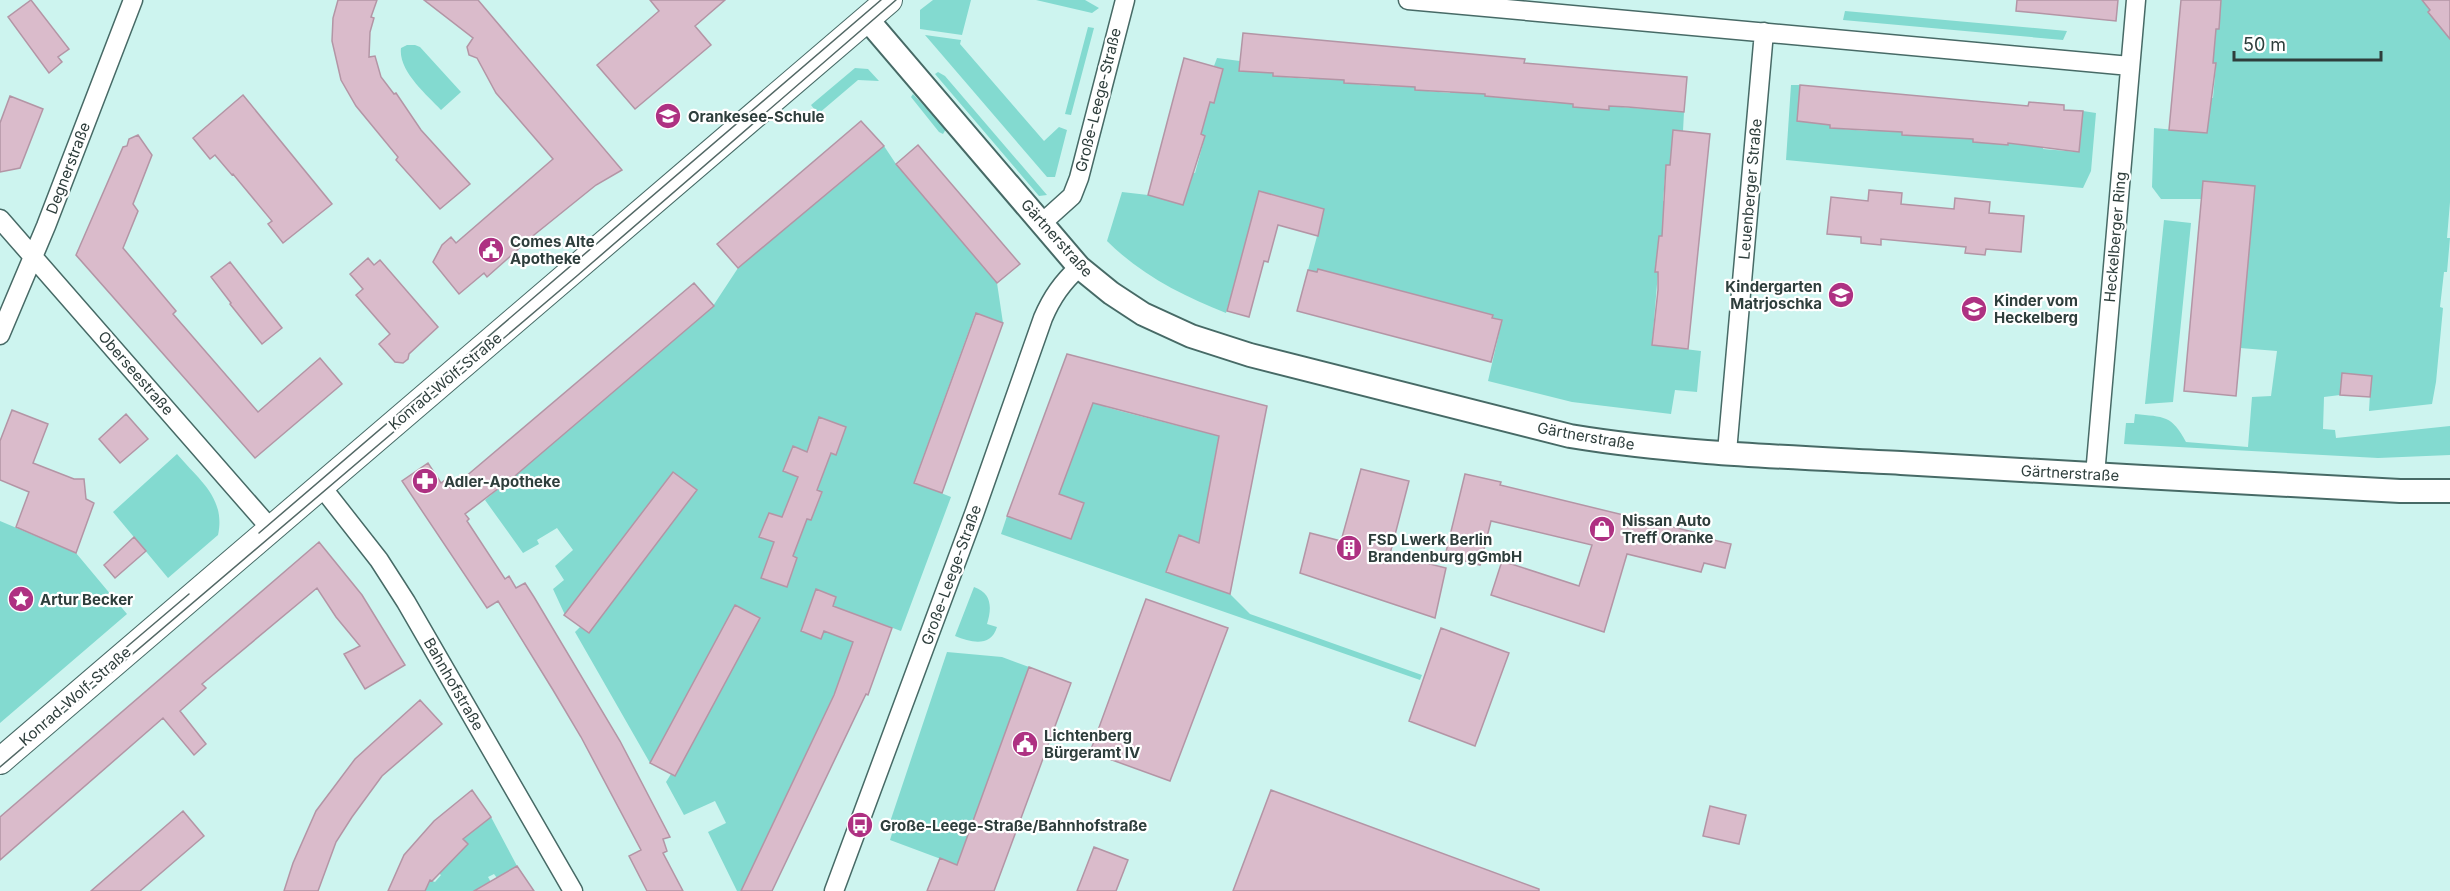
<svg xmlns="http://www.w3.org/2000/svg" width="2450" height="891" font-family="Inter,sans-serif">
<rect width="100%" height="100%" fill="#cdf4ef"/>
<path fill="#83dad0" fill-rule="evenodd" d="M933,0H971L962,35L920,29V10Z
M1036,0H1085L1099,8L1092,13Z
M2221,0H2422L2430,10L2428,12L2450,39V202L2447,238H2450L2447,272H2444L2440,307L2443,308L2436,382L2432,404L2369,411L2371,376L2342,373L2340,395L2324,397L2323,429L2335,430L2336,438L2450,426V455L2378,458L2124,444L2126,423H2134L2135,414C2164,417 2172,415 2186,442L2248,447L2252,397L2271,396L2277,351L2240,348L2254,186L2203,181L2201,199H2161L2152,187L2154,128L2207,133L2208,98H2213L2216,64L2213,63L2214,29L2219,28Z
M1845,11L2067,31L2063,40L1843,20Z
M1088,27L1094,28L1071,115L1065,114Z
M925,35L961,40L960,44L1044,141L1059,127L1067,130L1055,177H1047Z
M407,45H415L420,47L461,92L441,110C427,95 398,71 401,48Z
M1217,58L1240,61L1273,72V76L1309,79L1310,77L1345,79V83L1380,86V84L1415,86L1416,90L1450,93L1451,90L1485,92V96L1556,103L1557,101L1573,102L1574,107L1608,110L1609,106L1684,112L1683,131H1673L1670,165L1666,166L1663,201H1665L1663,236L1659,237L1655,271L1658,272L1652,345L1701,351L1697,392L1675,390L1671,414L1572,402L1488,381L1502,320L1492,318L1493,315L1318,270L1317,272L1308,270L1324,210L1260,191L1226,313C1183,296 1141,275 1107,241L1122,192L1148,195L1183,204L1191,172L1195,173L1205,136L1201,134L1210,102L1223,69L1214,66Z
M855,68L868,69L879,81L858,80L818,114L811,105Z
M938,72L945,76L1047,195L1039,196L935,74Z
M1791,85H1800L1797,121L1830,123V128L1868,131L1869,129L1902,131L1903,135L1973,138V142L2043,145V149L2079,152L2083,111L2096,113L2091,171L2083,188L1786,160Z
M913,94L946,129L943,134L939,132L911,97Z
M884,146L896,164L997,283L1003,323L975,314L914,482L951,497L901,631L833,606L836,597L816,590L801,631L821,639L824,631L857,643L847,658L839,684L741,891H737L708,832L726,823L715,801L684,815L666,782L671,774L675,776L760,618L735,606L650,763L575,632L580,627L589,632L697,490L673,472L565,615L553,589L564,580L555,566L573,550L557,528L537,540L539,544L523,553L485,500L713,306L738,268ZM820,418L845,427L835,455L831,453L817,490L822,493L811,520L807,519L793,556L797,558L787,587L761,578L774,542L759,537L769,513L782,517L798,477L784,471L792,447L807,452Z
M2164,220L2191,223L2173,402L2145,404Z
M1094,398L1106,407L1120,411L1207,433L1220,430L1199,543L1179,536L1167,572L1230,594L1250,614L1422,675L1420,680L1001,534L1007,516L1071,538L1084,503L1059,494Z
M177,454C199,480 226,498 218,535L168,578L113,512Z
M0,521L76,553L127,614L0,723Z
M974,587C992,593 992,608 987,624L997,627C991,647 972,643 955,636Z
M947,652L1002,657L1029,667L957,865L890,840L894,827L889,825Z
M491,817L517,866L497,878L494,874L488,877L496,891H425L430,880L435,882L441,875L437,872L467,844L463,839Z"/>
<path fill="#dabbcb" stroke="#b395a5" stroke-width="1.5" d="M31,0L69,49L58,57L62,62L49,73L8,17Z
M338,0H377L371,17L374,18L370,32L369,57L375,56L381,77L394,94L396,93L421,130L470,184L440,209L396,160L398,157L356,106L341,80L332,41L333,18Z
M424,0H478L622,170L596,185L534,235L487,277L484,273L459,294L433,262L442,245L451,237L456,243L553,159L496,93L477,58L469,55L467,47L473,38Z
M650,0H725L695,26L711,45L635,109L597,65L659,11Z
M2017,0H2118L2116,21L2016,11Z
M2181,0H2221L2219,29H2216L2213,63H2216L2207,133L2169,130Z
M2422,0H2450V39L2428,12L2430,10Z
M1243,33L1525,59L1524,63L1687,77L1684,112L1628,107L1609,106V110L1573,107V104L1485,96V94L1415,90V87L1344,83V80L1273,76V73L1239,71Z
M1184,58L1223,69L1214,103L1210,102L1201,134L1205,136L1183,205L1148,195Z
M1800,85L2028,106L2029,102L2064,105V110L2083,111L2079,152L2008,143V145L1973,142V139L1902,135V132L1830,128V125L1797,121Z
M243,95L332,204L283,243L268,224L272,221L233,174L232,175L215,155L210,159L193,138Z
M10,96L43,109L20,168L0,172V123Z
M861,121L884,146L738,268L717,244Z
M1673,130L1710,134L1688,349L1652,345L1658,290V272H1655L1659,236H1662L1666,165H1670Z
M138,135L152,155L133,204L138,211L123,248L176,311L173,314L258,412L320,358L342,384L255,458L76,255L123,147L127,146L129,139Z
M918,145L1020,264L997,283L896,164Z
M2203,181L2255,186L2236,396L2184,391Z
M1869,190L1902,193L1901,204L1954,209L1955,198L1990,202L1989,213L2024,216L2021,252L1986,249L1985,255L1965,253L1966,247L1881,239V245L1861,243V237L1827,234L1831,197L1868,201Z
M1259,191L1324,209L1318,236L1278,225L1268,262L1264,261L1249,317L1227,311Z
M368,258L374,265L380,260L438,327L409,354L408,359L403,363L395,362L379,344L390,334L356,295L363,289L350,274Z
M230,262L282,328L262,344L230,304L231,303L211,277Z
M1318,269L1493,315L1492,318L1502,320L1491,362L1297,311L1308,270L1317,272Z
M694,283L714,306L516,475L465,514L469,519L467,521L505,579L509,576L516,588L525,583L534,597L620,741L670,837L663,839L667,851L663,853L683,891H647L629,856L641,850L581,737L553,690L498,601L487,608L402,481L428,463L441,483L445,480L451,489Z
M976,313L1003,323L942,493L914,483Z
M1067,354L1267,406L1230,594L1166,572L1179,535L1199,543L1219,436L1093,403L1059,494L1084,503L1071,539L1007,516Z
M2342,373L2372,376L2370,397L2340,395Z
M12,410L48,424L33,463L74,479H84L86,499L94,503L76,553L16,527L29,492L0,480V441Z
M126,414L148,439L120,463L99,439Z
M819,417L846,427L836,455L831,453L817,490L822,492L811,520L807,519L793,556L797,558L787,587L761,578L774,542L759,537L769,513L782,517L798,477L783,471L793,446L807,452Z
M1361,469L1409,481L1390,554L1446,568L1435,618L1300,573L1310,533L1341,541Z
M673,472L697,490L589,633L564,615Z
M1465,474L1501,482L1500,485L1710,536L1709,539L1731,544L1725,568L1704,563L1701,572L1627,554L1604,632L1491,595L1502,561L1579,586L1592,545L1491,521L1480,565L1445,556Z
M134,537L146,551L115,578L104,565Z
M319,542L362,595L405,665L365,689L344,654L360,646L336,617L317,588L202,684L206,688L180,711L206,744L194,755L163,718L0,860V817Z
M816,589L836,597L833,606L892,628L868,695L866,694L772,891H741L834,695L853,642L824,631L821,639L801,631Z
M1146,599L1228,628L1170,781L1090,752Z
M735,605L760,618L675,776L650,763Z
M1441,628L1509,653L1475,746L1409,721Z
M1029,667L1071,683L994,891H927L940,858L957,865Z
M420,700L442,724L382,776L352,817L336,842L318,891H284L293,863L316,811L355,759Z
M472,790L491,817L463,839L468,844L432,881L430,880L425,891H388L404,855L434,821Z
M1271,790L1539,889V891H1233Z
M1710,806L1746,815L1739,844L1703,836Z
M183,811L204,836L140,891H91Z
M1094,847L1128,860L1116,891H1077Z
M517,866L534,891H474Z"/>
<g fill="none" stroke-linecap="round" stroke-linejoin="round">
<g stroke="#476a66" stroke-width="21">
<path id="minor" d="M1408,0L2130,66
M0,219L271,529
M1042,223L1072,196L1079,178L1125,0
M0,335L46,226L133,0
M1727,452L1764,32
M2095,475L2136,0
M321,486L379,560L406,602L573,891
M834,891L974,514L1043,318C1052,297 1062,283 1079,267"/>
</g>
<g stroke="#476a66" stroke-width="26">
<path id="tertiary" d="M867,19L1079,267L1111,293L1143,314L1191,336L1250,355L1570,436C1679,454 1791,457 1901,463C2067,473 2234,482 2400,491H2450"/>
</g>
<g stroke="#476a66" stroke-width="28">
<path id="secondary" d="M0,761L889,0"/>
</g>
<use href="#minor" stroke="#fff" stroke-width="18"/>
<use href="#tertiary" stroke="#fff" stroke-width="22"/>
<use href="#secondary" stroke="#fff" stroke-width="26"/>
<path stroke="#536865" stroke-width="1.5" d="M259,533L881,0
M116,656L189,594
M0,767L578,275L896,0"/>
</g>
<defs>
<g id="school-disc" transform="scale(1.35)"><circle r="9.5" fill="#ae3182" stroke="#fff"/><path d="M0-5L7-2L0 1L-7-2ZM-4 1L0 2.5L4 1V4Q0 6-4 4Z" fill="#fff"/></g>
<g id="civic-disc" transform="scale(1.35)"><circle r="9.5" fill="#ae3182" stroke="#fff"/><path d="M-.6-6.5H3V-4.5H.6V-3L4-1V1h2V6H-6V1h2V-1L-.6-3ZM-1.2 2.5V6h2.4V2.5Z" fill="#fff"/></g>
<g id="pharmacy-disc" transform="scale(1.35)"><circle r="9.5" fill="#ae3182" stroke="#fff"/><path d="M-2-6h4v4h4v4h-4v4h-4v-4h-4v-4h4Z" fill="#fff"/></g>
<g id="shop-disc" transform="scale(1.35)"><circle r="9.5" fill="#ae3182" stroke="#fff"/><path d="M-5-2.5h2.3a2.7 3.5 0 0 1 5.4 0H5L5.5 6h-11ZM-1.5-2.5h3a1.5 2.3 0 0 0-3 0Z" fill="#fff"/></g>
<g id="building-disc" transform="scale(1.35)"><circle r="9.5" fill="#ae3182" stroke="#fff"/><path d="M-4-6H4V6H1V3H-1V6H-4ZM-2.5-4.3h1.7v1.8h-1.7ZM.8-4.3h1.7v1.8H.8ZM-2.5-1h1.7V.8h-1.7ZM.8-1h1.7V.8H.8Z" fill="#fff"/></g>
<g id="sight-disc" transform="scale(1.35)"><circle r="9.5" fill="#ae3182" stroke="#fff"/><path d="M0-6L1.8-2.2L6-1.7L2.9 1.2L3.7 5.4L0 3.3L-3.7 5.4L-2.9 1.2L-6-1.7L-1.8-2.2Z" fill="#fff"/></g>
<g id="bus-disc" transform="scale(1.35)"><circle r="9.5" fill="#ae3182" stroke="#fff"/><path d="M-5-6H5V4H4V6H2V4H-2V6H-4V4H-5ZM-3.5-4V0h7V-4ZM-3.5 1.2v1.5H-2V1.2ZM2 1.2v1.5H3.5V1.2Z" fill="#fff"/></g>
</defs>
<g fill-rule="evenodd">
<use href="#school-disc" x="668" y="116"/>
<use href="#civic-disc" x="491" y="250"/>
<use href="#school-disc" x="1841" y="295"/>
<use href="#school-disc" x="1974" y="309"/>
<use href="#pharmacy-disc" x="425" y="481"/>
<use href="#shop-disc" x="1602" y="529"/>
<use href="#building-disc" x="1349" y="548"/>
<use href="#sight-disc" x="21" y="599"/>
<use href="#civic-disc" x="1025" y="744"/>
<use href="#bus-disc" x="860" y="825"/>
</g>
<g text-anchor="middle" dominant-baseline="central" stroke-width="4.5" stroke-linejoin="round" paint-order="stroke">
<g font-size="15" fill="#2e3e3c" stroke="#fff">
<text transform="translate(1098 100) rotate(-76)">Große-Leege-Straße</text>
<text transform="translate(68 168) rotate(-69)">Degnerstraße</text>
<text transform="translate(1750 189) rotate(-85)">Leuenberger Straße</text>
<text transform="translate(2115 237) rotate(-85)">Heckelberger Ring</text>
<text transform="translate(1057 238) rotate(48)">Gärtnerstraße</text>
<text transform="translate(136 373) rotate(49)">Oberseestraße</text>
<text transform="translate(445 381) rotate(-40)">Konrad-Wolf-Straße</text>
<text transform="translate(1586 436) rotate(10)">Gärtnerstraße</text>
<text transform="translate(2070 473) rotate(3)">Gärtnerstraße</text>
<text transform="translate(951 575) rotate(-70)">Große-Leege-Straße</text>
<text transform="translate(454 684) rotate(60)">Bahnhofstraße</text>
<text transform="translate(75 696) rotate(-41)">Konrad-Wolf-Straße</text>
</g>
<g font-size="15" font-weight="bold" fill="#2e3e3c" stroke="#fff" text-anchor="start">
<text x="688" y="116">Orankesee-Schule</text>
<text x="510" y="241">Comes Alte<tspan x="510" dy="17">Apotheke</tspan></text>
<text x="1822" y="286" text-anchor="end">Kindergarten<tspan x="1822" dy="17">Matrjoschka</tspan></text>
<text x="1994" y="300">Kinder vom<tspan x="1994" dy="17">Heckelberg</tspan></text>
<text x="444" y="481">Adler-Apotheke</text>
<text x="1622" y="520">Nissan Auto<tspan x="1622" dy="17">Treff Oranke</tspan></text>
<text x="1368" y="539">FSD Lwerk Berlin<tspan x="1368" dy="17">Brandenburg gGmbH</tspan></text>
<text x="40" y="599">Artur Becker</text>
<text x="1044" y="735">Lichtenberg<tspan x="1044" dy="17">Bürgeramt IV</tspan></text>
<text x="880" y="825">Große-Leege-Straße/Bahnhofstraße</text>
</g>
</g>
<path d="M2234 51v9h147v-9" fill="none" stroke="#2e3e3c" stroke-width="3"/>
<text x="2243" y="51" font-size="18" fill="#2e3e3c" stroke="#ffffff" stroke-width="4.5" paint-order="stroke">50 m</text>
</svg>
